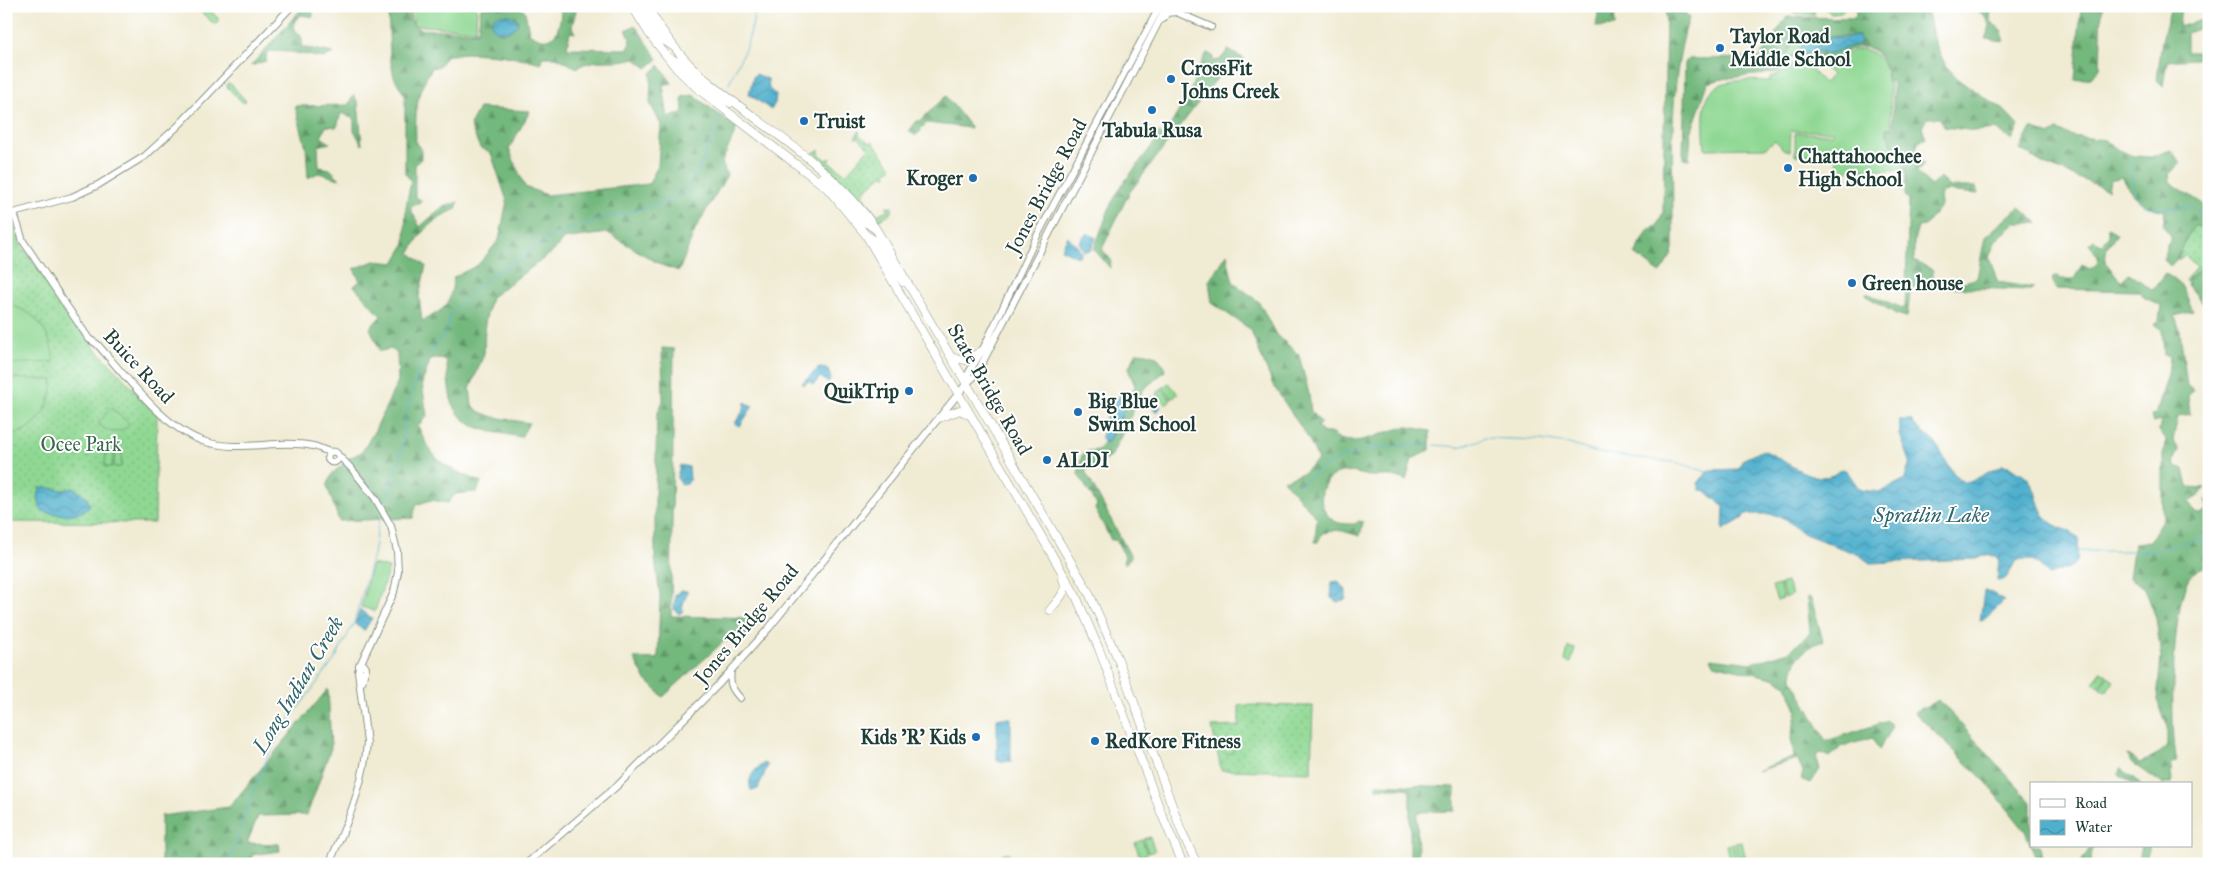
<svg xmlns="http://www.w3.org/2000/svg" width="2215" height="870" font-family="'IM FELL Great Primer',serif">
<defs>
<pattern id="grass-dots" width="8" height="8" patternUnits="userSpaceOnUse" patternTransform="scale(1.25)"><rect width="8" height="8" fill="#8fd893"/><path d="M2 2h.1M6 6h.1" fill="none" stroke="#7bba7f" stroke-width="1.8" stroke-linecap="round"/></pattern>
<pattern id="forest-firs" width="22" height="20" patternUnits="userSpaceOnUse" patternTransform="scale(1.25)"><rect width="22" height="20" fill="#73b87d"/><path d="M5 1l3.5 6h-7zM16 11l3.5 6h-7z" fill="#5e9767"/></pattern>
<pattern id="cemetery-stones" width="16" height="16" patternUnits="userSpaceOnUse" patternTransform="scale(1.25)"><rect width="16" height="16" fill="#8fd893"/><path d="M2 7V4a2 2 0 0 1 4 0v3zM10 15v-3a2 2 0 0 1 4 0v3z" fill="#7bba7f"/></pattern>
<pattern id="water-waves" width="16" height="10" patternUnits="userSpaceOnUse" patternTransform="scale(1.25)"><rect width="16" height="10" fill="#4fb0ce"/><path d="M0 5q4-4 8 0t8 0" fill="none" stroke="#4190a8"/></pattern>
</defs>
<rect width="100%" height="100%" fill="#fff"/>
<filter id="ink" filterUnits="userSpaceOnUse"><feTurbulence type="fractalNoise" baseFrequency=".02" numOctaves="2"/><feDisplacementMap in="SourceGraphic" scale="10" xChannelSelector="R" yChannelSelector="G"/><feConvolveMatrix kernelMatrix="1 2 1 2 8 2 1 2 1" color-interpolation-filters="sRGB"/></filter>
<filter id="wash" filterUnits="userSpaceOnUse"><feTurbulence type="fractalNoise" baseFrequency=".0096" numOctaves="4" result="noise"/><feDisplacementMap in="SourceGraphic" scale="20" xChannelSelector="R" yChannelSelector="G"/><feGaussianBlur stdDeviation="1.12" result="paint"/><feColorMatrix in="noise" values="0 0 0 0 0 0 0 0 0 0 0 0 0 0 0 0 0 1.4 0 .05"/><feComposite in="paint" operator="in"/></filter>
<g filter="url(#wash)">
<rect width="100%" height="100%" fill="#f0ebd3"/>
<path fill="url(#grass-dots)" stroke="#578a64" d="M194,6H205L218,18V23L214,24Z
M1794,6H1815L1814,15L1794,14Z
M1803,35L1807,36L1808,42H1804L1800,50L1790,57L1787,55L1795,38Z
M227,83L231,84L246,101L242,102L227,87Z
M859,131V135L870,143L872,141L892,167L886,173L887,176L882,175L862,192L865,193L863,196L877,215L889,209L886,206L892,207V212L878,221L845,183L813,153L819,150V154L827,160L831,158L829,162L846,174L869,148L858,137L855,138Z
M11,220L22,246L93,346L157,414L155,523L6,522V221Z
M2196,225L2209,235V267L2206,265L2188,279L2189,286L2185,280L2197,267L2185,255L2178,260L2188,232Z
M1239,705L1313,706L1311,772L1221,770L1212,727L1239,726Z"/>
<path fill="url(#forest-firs)" stroke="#497a58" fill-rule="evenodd" d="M304,6H312L313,17L301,15L295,20L294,28L302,38V47L334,53L323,58L291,52L267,51L266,61L251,66Z
M388,6H413C405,35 427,29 445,30C456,30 467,32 478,31L481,7H517L525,11L529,33C556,51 561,27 561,6H577L572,27L575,33L570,32L567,48L629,49L630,38L626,30L635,25L658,59L647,68L634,58C616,65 593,56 577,68L556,57H542L541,63C516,56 492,54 466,53C459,53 454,56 447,55L439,66L432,68C415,93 415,116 416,144L421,148V159L415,164V196L422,201L410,208L420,227L441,208L458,202L456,209C432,220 422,229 410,253L426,266L419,296L422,321C449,307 449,306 454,277L478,265L499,240L507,201L491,153L480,148L470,125L479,108L530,111L509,149L525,187L547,195L649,184L658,165L661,125L650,103L651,73L659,65L672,83L663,85L668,118L683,112L682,97L693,95L737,128L722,162L727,175L696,228L679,271L661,265L608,233L563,239L554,251L491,297L485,323L484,354L470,389L472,404L478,411L494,417L529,423L521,437C491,431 462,432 451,399C448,387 448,372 446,360L431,358L422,383L427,416L418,426C435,465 444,466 481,482L477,492L455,494L448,503L431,500L416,505L413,518L339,521L327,486L332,474L349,458L362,452L375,430L398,381L397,353L391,349L380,351L370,328L381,316L354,286L360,281L354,269L374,261L394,263L405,244L406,207L411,181L405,173V96L394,77L390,57Z
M1599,6H1614L1615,26L1596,27Z
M1666,6L1692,7L1691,11L1687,8L1685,12L1689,18C1666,89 1674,175 1673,249L1671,256L1660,273L1635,254L1649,229L1657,226L1663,212Z
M1856,6H1926L1936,46L1946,66L1960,81L2004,110L2019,126L2012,140L1995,129L1977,131L1944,127L1940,118H1927L1922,127L1926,138L1918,142L1915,154L1924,163L1917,172L1931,186L1940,177L1949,187H1976L1978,194L1945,191L1940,195L1941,205L1925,226L1918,227L1914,241V261L1933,270V279C1949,286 1961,284 1977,278L1985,237L2019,207L2038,223H2016L1996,240L1989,258L1998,282L2034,288L2030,290L1914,286L1910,293L1907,317L1896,314L1868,297L1866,293L1905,309L1909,199L1905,197L1906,167L1887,134V128H1893V82L1888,81C1888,61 1873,40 1851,49C1846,51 1842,57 1838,58C1829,61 1799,58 1787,58L1780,71C1756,77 1731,75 1708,83L1691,133L1689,159H1683L1685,63L1688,59L1759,58L1787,17L1856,18ZM1803,35L1811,37L1859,36L1861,42L1828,54L1820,51C1809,56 1804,49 1790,57L1787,54L1795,38Z
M1970,6H2001L1991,10L1990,21L2001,30L2005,41L1985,39L1990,26L1984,15Z
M2081,6H2102L2100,69L2091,78L2075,80Z
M2171,6H2181L2179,27L2209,18V30L2198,29L2187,33V52H2209V58L2167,61L2163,86L2157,80L2162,40Z
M1228,50L1245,59L1224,69L1129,193L1102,249L1111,260L1110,268L1094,249L1111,204L1122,185L1158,138L1143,128L1144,124L1164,136L1190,92L1198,69L1207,53L1213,56V61L1220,60Z
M354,95L358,103L362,145L354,130V119L341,113L337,127L326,126L321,137L330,143L318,146L319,167L330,169L340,179L318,173L308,178L306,147L295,106L348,105Z
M946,96L971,128L927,123L920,129L921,131L915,136L909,131L917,121H920Z
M2031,128L2051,135L2057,130L2072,136L2106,140L2113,147L2133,156L2151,157L2171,150L2181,163L2169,174L2170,182L2209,208V235L2196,225C2182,236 2184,256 2170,266L2164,260L2166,246L2172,237L2163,226L2165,211C2142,207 2133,196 2122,177L2110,180L2108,190L2042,163L2020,149Z
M2108,227L2117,234L2107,247L2105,262L2121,281L2129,273L2153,290L2166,273L2183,288L2193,311L2175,316L2180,331L2187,386L2193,390L2188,396L2190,414L2178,417L2173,440L2179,450L2173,462L2176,468L2184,469L2188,487L2206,488L2189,503L2195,513L2202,514L2208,508L2206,500L2209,497V565C2200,568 2192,572 2188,580C2172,611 2169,727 2177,762L2171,764L2172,784H2163L2130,761L2127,755L2141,763L2161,752L2167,745V724L2157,700L2161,657L2156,618L2145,588L2129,578L2134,543L2150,541L2163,519V455L2166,439L2159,431L2161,421L2153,423L2151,415L2156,414L2168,374L2170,357L2164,355L2162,330L2154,324L2159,321L2161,305L2145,298L2139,291L2056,289L2052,279L2057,275L2059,279H2074L2082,265L2090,269L2098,263V257L2089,244L2094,240L2101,245L2108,237Z
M1228,253V261L1233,282L1259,302L1275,333L1299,355L1309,394L1311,412L1321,422L1317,427L1324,433H1334L1335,437C1359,449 1383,430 1407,427C1414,427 1423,430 1430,431V450L1412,459L1406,481C1392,473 1387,477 1372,476C1362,476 1352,470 1342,472C1316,477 1314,514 1339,523C1344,524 1350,524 1355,524L1359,521L1363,522L1360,536L1339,530L1322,533L1318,542H1315L1317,518L1283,480L1303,473L1318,460L1308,438L1273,385L1250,329L1212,303L1209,281Z
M2206,265L2209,267V306L2206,307L2189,286L2188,279Z
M662,348L674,349L671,616L763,618L741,641H724L663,697L645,679L634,658L658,659L660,596L655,559V497L657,415L663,401Z
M1137,352C1152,353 1161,355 1165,371L1143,390L1111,457L1085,471L1131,557L1125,564L1123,562L1125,556L1116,540H1111L1095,509L1097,505L1078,474L1082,455L1088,451L1098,450L1103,443L1108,442L1135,386L1128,369Z
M1807,597L1811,598L1823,641C1805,648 1792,659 1792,679L1826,741L1888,721L1892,726L1879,750L1872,738L1841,747L1830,757L1821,753L1816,756L1820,769L1811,783L1801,779L1803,772L1797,759L1757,771L1794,756L1791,738L1797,710L1787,685L1773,678L1714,664L1711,658L1752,663L1789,652L1810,633Z
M328,689L331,748L307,815L258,816L247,843L279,844L280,851L252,855L251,864H161V816L229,807Z
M1939,700L2031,802V846H2041L2044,864H2038L2025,831L1987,783L1914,712Z
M2120,768L2141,784H2132L2119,774Z
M1376,784L1455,787V811L1419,812L1417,815L1418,864H1410V792L1407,788H1376Z
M2091,846H2093L2090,864H2080Z
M2141,846H2149L2143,864H2137Z"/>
<path fill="url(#cemetery-stones)" stroke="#578a64" d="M1000.5 858a5.5 5.5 0 1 1 11 0a5.5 5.5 0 1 1-11 0Z"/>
<path fill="#8fd893" stroke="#578a64" d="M415,6H477L476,30L413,25Z
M1822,6H1847L1841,12L1831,13Z
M1864,49C1881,55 1887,66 1887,83H1890L1891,127L1886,128L1887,135L1906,170H1836L1837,161L1833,156L1795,155V133L1833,134V131H1791L1790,151L1783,149L1775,140L1765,148L1705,149C1700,88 1707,77 1770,81V77L1787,71L1793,63H1820L1812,71L1824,83L1832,75L1820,63L1822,59H1840L1853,50Z
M6,305C37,309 51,334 54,362L6,364Z
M6,378L53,380C50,410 38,430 6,436Z
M1169,383L1178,394L1172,399L1163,387Z
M1162,388L1171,400L1165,404L1156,393Z
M111,408L130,424C119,435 108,434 98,423Z
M106,452H113L112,467H105Z
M115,452L122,453L121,467H114Z
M372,564L389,568L375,611L361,607Z
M1787,582L1792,595L1785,598L1780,584Z
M1779,585L1783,598L1777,601L1772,587Z
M1568,647L1575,649L1571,663L1565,661Z
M2101,671L2107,675L2099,687L2093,683Z
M2108,676L2114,680L2106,692L2100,688Z
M1222 748a6 6 0 1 1 12 0a6 6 0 1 1-12 0Z
M1150,837L1155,851L1148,853L1143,839Z
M1142,840L1147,854L1140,857L1135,843Z
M1742,842L1745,856L1738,857L1735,843Z
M1733,844L1736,858L1729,859L1726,845Z"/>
<path fill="url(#water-waves)" stroke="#377681" d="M500,15H511L517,20L518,24C510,34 495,36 491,23L495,16Z
M1807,36L1843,38L1859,36L1861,43L1828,54L1820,51L1813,53L1798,52L1804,42H1808Z
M756,74L768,79L769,89L776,95L775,103L771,110L749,94L753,77Z
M1087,233L1096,238L1091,250L1084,251L1079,242Z
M1068,236L1082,252L1078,257L1061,249Z
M819,368L828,369L831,379L828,383L821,377L813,385L809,381L804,385L802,383Z
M1121,394L1130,398L1108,442L1103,443C1098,426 1111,406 1121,394Z
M1152,396L1161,407L1156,412L1147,401Z
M745,402L753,406L740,426L735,424C738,416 745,413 745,402Z
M1899,420H1911C1917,431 1929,434 1936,444C1945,457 1950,473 1963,482H1970L2002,465C2008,465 2011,467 2016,470C2041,481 2032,504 2049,521C2058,529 2071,529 2079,539L2077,562L2071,567L2049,575C2038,564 2033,555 2016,561C2009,570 2010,581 1997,581L1999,559L1996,556L1983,555L1977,559L1870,563L1859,555L1802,533L1786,519L1772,514H1745L1742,519L1723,530L1724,506L1705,491L1700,490L1698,483L1709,470L1739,469L1742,460L1763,450C1783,458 1810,484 1833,475C1837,473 1838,470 1843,469L1847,471L1860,490L1881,492L1905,479L1910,461L1900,435Z
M680,465L689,467L690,479L687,484L682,485L677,478Z
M45,487L62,490L74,488L86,497L90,505C81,518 53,516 41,510L38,497L40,488Z
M1338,581L1346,590V599L1338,602L1331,598L1332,582Z
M681,590L687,591C687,599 681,603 683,611L679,614L674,609L675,595Z
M1984,591L1991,592L2004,601L1985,619L1980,620Z
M360,610L372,618L364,631L355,624Z
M997,718H1011V761H997Z
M764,763L768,765L758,789L751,790C746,778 755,769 764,763Z"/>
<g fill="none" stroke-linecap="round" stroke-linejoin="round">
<path stroke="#4fb0ce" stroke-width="1" d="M729,84C733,72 740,61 745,49C751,35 753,21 756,6
M2130,162C2137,220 2142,206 2193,207L2209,223
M427,357L446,332L450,316L467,296L492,274L512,265L544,240L587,223L669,202C699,185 706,149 719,120
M1435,445L1459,447L1486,438L1540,440L1569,444L1594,452L1679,463L1707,472
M1300,485C1338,449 1379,445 1430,445
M384,504L402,448L405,416L421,362
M2077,551H2154L2209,536
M229,864L246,810L268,756L283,728L335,659L354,623L373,555L379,518"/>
</g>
</g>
<g filter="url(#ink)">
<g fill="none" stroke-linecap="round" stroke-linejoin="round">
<g stroke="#889484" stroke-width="8">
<path id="secondary" d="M1163,19L1167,13L1176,12L1211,27
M14,213L23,241L89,339L97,344C125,375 166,431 206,442C240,452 278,439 313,446C319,447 324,451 331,452
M6,215L72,197L98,185L145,156L178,126L292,6
M967,383L968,374L984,347L1037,236L1160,6
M327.5 457a5.5 5.5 0 1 1 11 0a5.5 5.5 0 1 1-11 0Z
M339,456L351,468L375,498L391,526L397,551L398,572L394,592L360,665
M731,671C729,684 732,689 740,698
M362,682L366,668L364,665H359V672L364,673
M329,864C346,826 364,785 367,743L358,671
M526,864L617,786L718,685L769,628L967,383L976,375L1167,6"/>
</g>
<g stroke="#889484" stroke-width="9">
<path id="highway" d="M632,6L650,35L677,69L698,89L827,188L866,235L1076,596L1099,649L1162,815L1183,864
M640,6L660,38L674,47
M647,6C662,32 681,59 704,78C764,129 830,163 876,229L1088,591L1118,659L1183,835L1197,864
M670,58C690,67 707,91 730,103
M821,178C842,192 853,217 874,228
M868,236L877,242L903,282
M953,358L966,360L982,351
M939,418L960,410L971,416
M1050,610C1058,600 1069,591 1063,579"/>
</g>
<use href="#secondary" stroke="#fff" stroke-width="6"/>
<use href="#highway" stroke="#fff" stroke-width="8"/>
</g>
</g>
<g fill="#1f6fb2" stroke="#fff" stroke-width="2">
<circle cx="1720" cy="48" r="5"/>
<circle cx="1171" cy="79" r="5"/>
<circle cx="1152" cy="110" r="5"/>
<circle cx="804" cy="121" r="5"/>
<circle cx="1788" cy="168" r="5"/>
<circle cx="973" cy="178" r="5"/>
<circle cx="1852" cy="283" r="5"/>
<circle cx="909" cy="391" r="5"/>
<circle cx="1078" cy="412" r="5"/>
<circle cx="1047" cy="460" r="5"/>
<circle cx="976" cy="737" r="5"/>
<circle cx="1095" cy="741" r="5"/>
</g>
<g text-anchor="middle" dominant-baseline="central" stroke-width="4" stroke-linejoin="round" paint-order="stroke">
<g font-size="20" font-weight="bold" fill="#1f3d34" stroke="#fff" text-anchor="start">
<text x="1730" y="36">Taylor Road<tspan x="1730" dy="23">Middle School</tspan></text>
<text x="1181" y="68">CrossFit<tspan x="1181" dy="23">Johns Creek</tspan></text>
<text x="814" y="121">Truist</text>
<text x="1152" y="130" text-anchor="middle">Tabula Rusa</text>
<text x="1798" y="156">Chattahoochee<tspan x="1798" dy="23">High School</tspan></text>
<text x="963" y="178" text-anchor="end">Kroger</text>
<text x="1862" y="283">Green house</text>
<text x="899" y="391" text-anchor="end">QuikTrip</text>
<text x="1088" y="401">Big Blue<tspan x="1088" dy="23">Swim School</tspan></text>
<text x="1057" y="460">ALDI</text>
<text x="966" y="737" text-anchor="end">Kids 'R' Kids</text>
<text x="1105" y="741">RedKore Fitness</text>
</g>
<g font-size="20" fill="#1f3d34" stroke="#fff">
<text transform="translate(1046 186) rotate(-62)">Jones Bridge Road</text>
<text transform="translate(139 366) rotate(47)">Buice Road</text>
<text transform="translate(990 389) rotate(60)">State Bridge Road</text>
<text transform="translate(746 624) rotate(-50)">Jones Bridge Road</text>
</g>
<g font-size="20" fill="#3b644c" stroke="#fff">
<text x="81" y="444">Ocee Park</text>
</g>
<g font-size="21" font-style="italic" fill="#30656a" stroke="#fff">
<text x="1931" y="515">Spratlin Lake</text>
<text transform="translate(298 685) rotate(-59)">Long Indian Creek</text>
</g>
</g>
<rect width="2215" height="870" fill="none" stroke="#fff" stroke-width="25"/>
<rect x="2030" y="782" width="162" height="65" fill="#ffffff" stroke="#a5b1ae"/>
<rect x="2040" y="799" width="25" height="8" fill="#ffffff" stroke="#a5b1ae"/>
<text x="2075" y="808" font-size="15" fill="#1f3d34">Road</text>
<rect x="2040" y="820" width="25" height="15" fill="url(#water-waves)" stroke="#a5b1ae"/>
<text x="2075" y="832" font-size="15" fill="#1f3d34">Water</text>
</svg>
